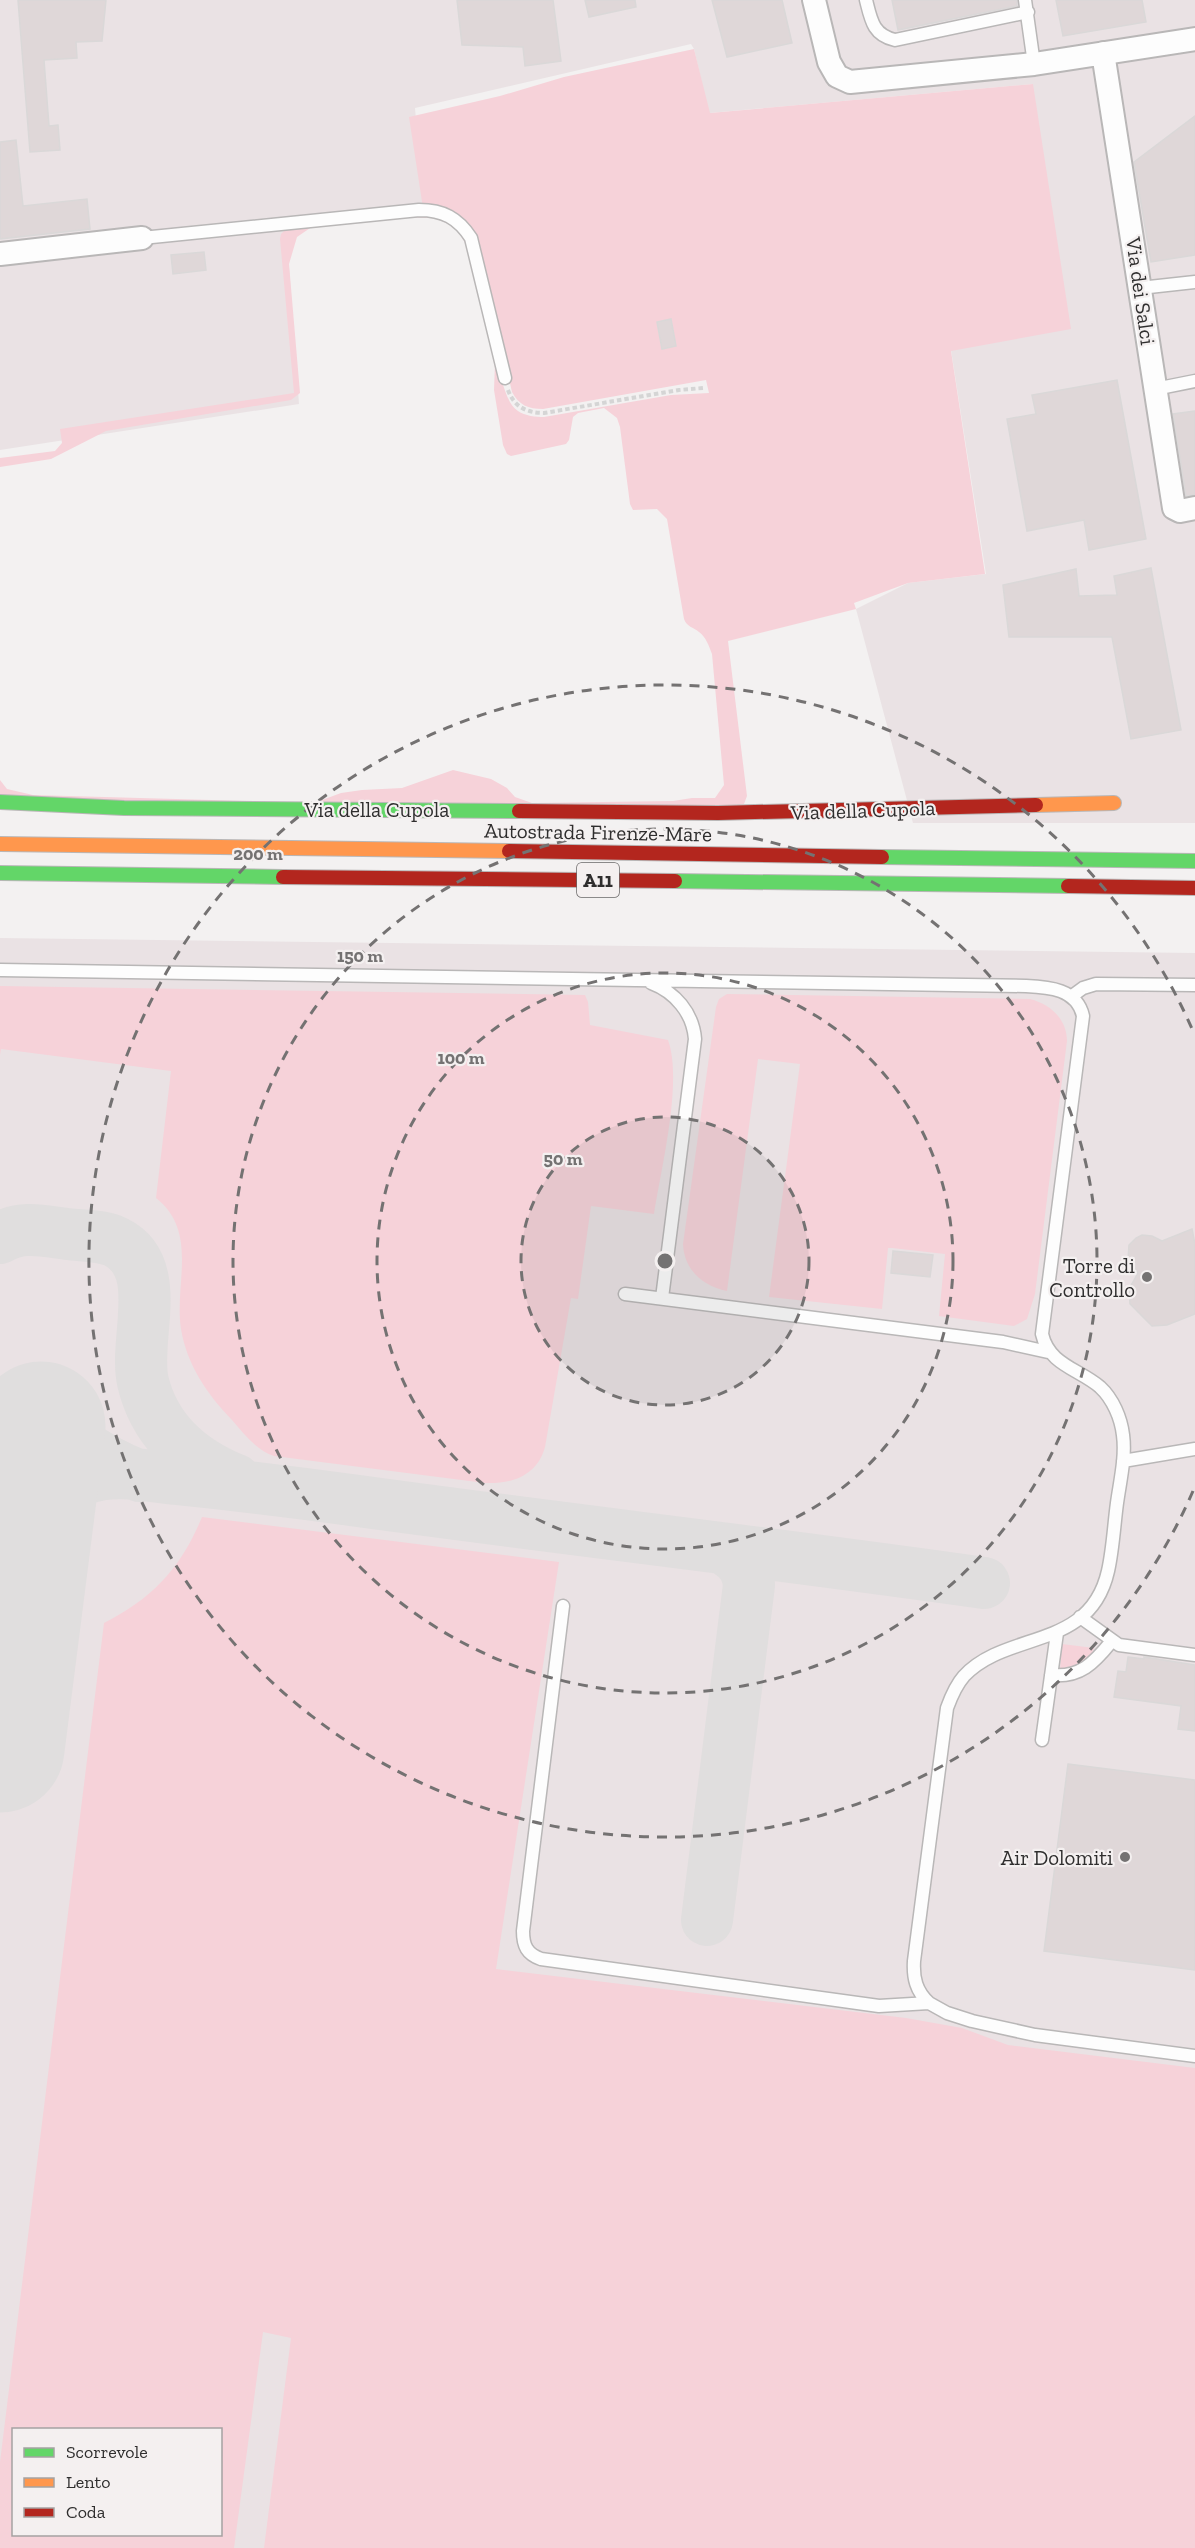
<svg xmlns="http://www.w3.org/2000/svg" width="1195" height="2548" font-family="'Zilla Slab',serif">
<rect width="100%" height="100%" fill="#f3f1f1"/>
<path fill="#eae2e4" fill-rule="evenodd" d="M0,0H1195V823H913L856,609L908,583L986,574L951,350L1033,84L709,113L694,49L691,44L415,108L423,205L286,226L299,404L0,450Z
M0,938L1195,953V2548H0ZM14,2430H220V2534H14Z"/>
<path fill="#f6d2d9" fill-rule="evenodd" d="M694,49L710,113L1033,84L1071,329L951,351L985,574L908,583L854,603L856,609L728,641L747,796L744,804L735,806L654,808L80,803L25,801L0,795V780L7,789L33,795L314,803L341,793L362,790L402,788L453,770L491,779L507,788L515,797L532,803L673,801L692,798H715L724,785L712,654C709,646 706,637 699,632C693,627 687,627 684,619L667,519L657,509L633,510L630,504L620,427L617,418L604,408L578,413L573,417L569,440L566,444L511,456L507,454L503,445L494,390L495,363L492,343L470,253L460,233L453,226L435,218L398,217L316,224L297,237L289,264L300,393L291,400L106,431L51,459L0,467V458L55,451L62,443L60,429L294,393L280,239L281,234L289,226C324,223 415,209 444,220C454,224 462,232 467,242C473,255 476,271 479,286C486,317 491,349 501,379C505,390 508,404 518,411C525,416 536,417 544,417L671,395L709,393L706,380L543,409C528,409 519,405 512,392L481,256C469,223 459,210 423,208L409,117L500,96L564,77Z
M0,986L585,995L588,1002L590,1025L668,1040C683,1081 661,1169 654,1214L591,1206L578,1299L571,1298L545,1447C537,1476 512,1484 485,1483L274,1456C257,1451 243,1433 232,1420C207,1394 187,1365 181,1329C174,1284 199,1232 156,1198L171,1071L1,1049L0,1055Z
M727,994L1030,999C1050,1004 1067,1019 1067,1041L1035,1294L1027,1319L1014,1326L939,1316L945,1254L892,1248H888L882,1309L769,1297L800,1064L758,1059L727,1291C703,1286 684,1270 683,1244L716,1007L719,999Z
M202,1517L559,1562L496,1969L906,2018L962,2028L1008,2045L1195,2068V2548H264L291,2338L263,2332L234,2548H0V2462L104,1623C153,1598 181,1568 202,1517ZM14,2430H220V2534H14Z
M1062,1644L1094,1648C1088,1666 1076,1667 1060,1670Z"/>
<g fill="none" stroke-linecap="round" stroke-linejoin="round">
<path stroke="#e0dede" stroke-width="52" d="M0,1238C21,1225 44,1231 67,1234C83,1236 101,1235 116,1242C166,1267 133,1340 143,1382C155,1432 191,1462 236,1480
M25,1392C60,1432 90,1456 140,1476
M19,1607C28,1558 32,1497 87,1478C116,1468 147,1476 176,1479C235,1485 293,1492 351,1500C562,1529 773,1553 984,1583
M707,1920L749,1585C747,1567 739,1558 724,1549"/>
<path stroke="#e0dede" stroke-width="129" d="M0,1748L41,1426"/>
</g>
<path fill="#dfd7d8" stroke="#dad8d8" stroke-width="1.5" d="M18,0H106L102,41L76,42L77,58L44,60L49,126L58,125L60,150L30,152Z
M457,0H553L561,61L525,66L523,47L462,45Z
M585,0H635L636,7L589,17Z
M712,0H782L792,43L727,57Z
M892,0H1017V6L898,30Z
M1056,0H1142L1146,22L1063,36Z
M1195,116V255L1151,262L1134,162Z
M16,140L23,206L87,199L90,229L0,239V142Z
M204,252L206,270L173,274L171,255Z
M671,319L676,346L662,349L657,322Z
M1117,380L1146,539L1089,550L1084,520L1027,531L1007,419L1036,414L1032,395Z
M1195,411V495L1186,496L1173,414Z
M1151,568L1181,730L1131,739L1112,637H1009L1003,585L1076,569L1079,596L1117,595L1114,576Z
M1192,1229L1195,1244V1314L1167,1325L1152,1326L1130,1304L1129,1289L1138,1273L1128,1259L1129,1245L1136,1238L1142,1235L1152,1236L1162,1241Z
M893,1251L933,1255L930,1277L891,1273Z
M1128,1657L1144,1659V1657L1195,1665V1731L1178,1729L1181,1706L1114,1697L1118,1671L1126,1672Z
M1068,1764L1195,1780V1970L1044,1951Z"/>
<g fill="none" stroke-linecap="round" stroke-linejoin="round">
<g stroke="#b9b7b7" stroke-width="15">
<path id="lane" d="M866,0C871,20 873,35 895,40L1028,12
M1025,0L1034,64
M142,238L419,210C443,210 458,218 471,238L505,378
M1140,288L1195,282
M1155,389L1195,381
M0,970L1026,986C1049,987 1077,989 1083,1016L1042,1334C1049,1365 1079,1369 1100,1387C1113,1399 1121,1418 1123,1435C1126,1457 1120,1481 1117,1503C1114,1525 1113,1549 1108,1571C1090,1651 1007,1630 964,1676C956,1685 951,1697 947,1708L914,1961C913,1978 916,1991 929,2003
M651,983C675,992 693,1013 695,1039L662,1298
M1072,996L1083,988L1096,984L1195,985
M625,1294L1003,1342L1048,1352
M1123,1461L1195,1449
M563,1606L523,1931C523,1946 527,1954 541,1959L879,2006L929,2003L947,2013L972,2021L1035,2035L1195,2056
M1080,1617L1119,1645L1195,1655
M1051,1675C1080,1678 1094,1663 1111,1642
M1042,1740L1057,1633"/>
</g>
<g stroke="#b9b7b7" stroke-width="26">
<path id="street" d="M814,0L829,62L837,76L850,82L1034,64L1195,39
M1103,53L1174,508L1180,511L1195,508
M0,254L142,238"/>
</g>
<g stroke="#b9b7b7" stroke-width="16">
<path id="fast" d="M0,802L124,808L519,811
M882,857L1195,861
M0,873L283,877
M675,881L1068,886"/>
</g>
<g stroke="#b9b7b7" stroke-width="16">
<path id="slow" d="M1036,805L1114,803
M0,844L509,851"/>
</g>
<g stroke="#b9b7b7" stroke-width="16">
<path id="jam" d="M519,811L718,813L1036,805
M509,851L882,857
M283,877L675,881
M1068,886L1195,888"/>
</g>
<path stroke="#d5d5d5" stroke-width="4" stroke-dasharray="4.5 3" stroke-linecap="butt" d="M508,390C514,407 527,413 544,413L679,390L703,388"/>
<use href="#lane" stroke="#fdfdfd" stroke-width="12"/>
<use href="#street" stroke="#fdfdfd" stroke-width="22"/>
<use href="#fast" stroke="#63d668" stroke-width="14"/>
<use href="#slow" stroke="#ff974d" stroke-width="14"/>
<use href="#jam" stroke="#b3261e" stroke-width="14"/>
</g>
<circle cx="665" cy="1261" r="144" fill="#747272" fill-opacity=".12"/>
<g fill="none" stroke="#747272" stroke-width="3" stroke-dasharray="10 8">
<circle cx="665" cy="1261" r="144"/>
<circle cx="665" cy="1261" r="288"/>
<circle cx="665" cy="1261" r="432"/>
<path d="M1193 1491A576 576 0 1 1 1193 1031"/>
</g>
<g fill="#747272" stroke="#f4f0f0" stroke-width="2">
<circle cx="1147" cy="1277" r="6"/>
<circle cx="1125" cy="1857" r="6"/>
</g>
<g text-anchor="middle" dominant-baseline="central" stroke-width="4.5" stroke-linejoin="round" paint-order="stroke">
<rect fill="#f4f0f0" stroke="#6a6868" stroke-width="1.5" x="577" y="863" width="42" height="34" rx="4.5"/>
<g font-size="20" font-weight="bold" fill="#2f2e2e">
<text x="598" y="880">A11</text>
</g>
<g font-size="21" fill="#2f2e2e" stroke="#f4f0f0">
<text transform="translate(1141 291) rotate(82)">Via dei Salci</text>
<text x="377" y="809">Via della Cupola</text>
<text transform="translate(863 810) rotate(-2)">Via della Cupola</text>
<text transform="translate(598 832) rotate(1)">Autostrada Firenze-Mare</text>
</g>
<g font-size="21" fill="#2f2e2e" stroke="#f4f0f0" text-anchor="end">
<text x="1135" y="1265">Torre di<tspan x="1135" dy="24">Controllo</tspan></text>
<text x="1113" y="1857">Air Dolomiti</text>
</g>
</g>
<circle cx="665" cy="1261" r="9" fill="#747272" stroke="#f4f0f0" stroke-width="3"/>
<g font-size="18" text-anchor="middle" font-weight="bold" fill="#747272" stroke="#f4f0f0" stroke-width="4.5" stroke-linejoin="round" paint-order="stroke">
<text x="258" y="860">200 m</text>
<text x="360" y="962">150 m</text>
<text x="461" y="1064">100 m</text>
<text x="563" y="1165">50 m</text>
</g>
<rect x="12" y="2428" width="210" height="108" fill="#f4f0f0" stroke="#a5a2a2" stroke-width="1.5"/>
<rect x="24" y="2448" width="30" height="9" fill="#63d668" stroke="#a5a2a2" stroke-width="1.5"/>
<text x="66" y="2458" font-size="18" fill="#2f2e2e">Scorrevole</text>
<rect x="24" y="2478" width="30" height="9" fill="#ff974d" stroke="#a5a2a2" stroke-width="1.5"/>
<text x="66" y="2488" font-size="18" fill="#2f2e2e">Lento</text>
<rect x="24" y="2508" width="30" height="9" fill="#b3261e" stroke="#a5a2a2" stroke-width="1.5"/>
<text x="66" y="2518" font-size="18" fill="#2f2e2e">Coda</text>
</svg>
